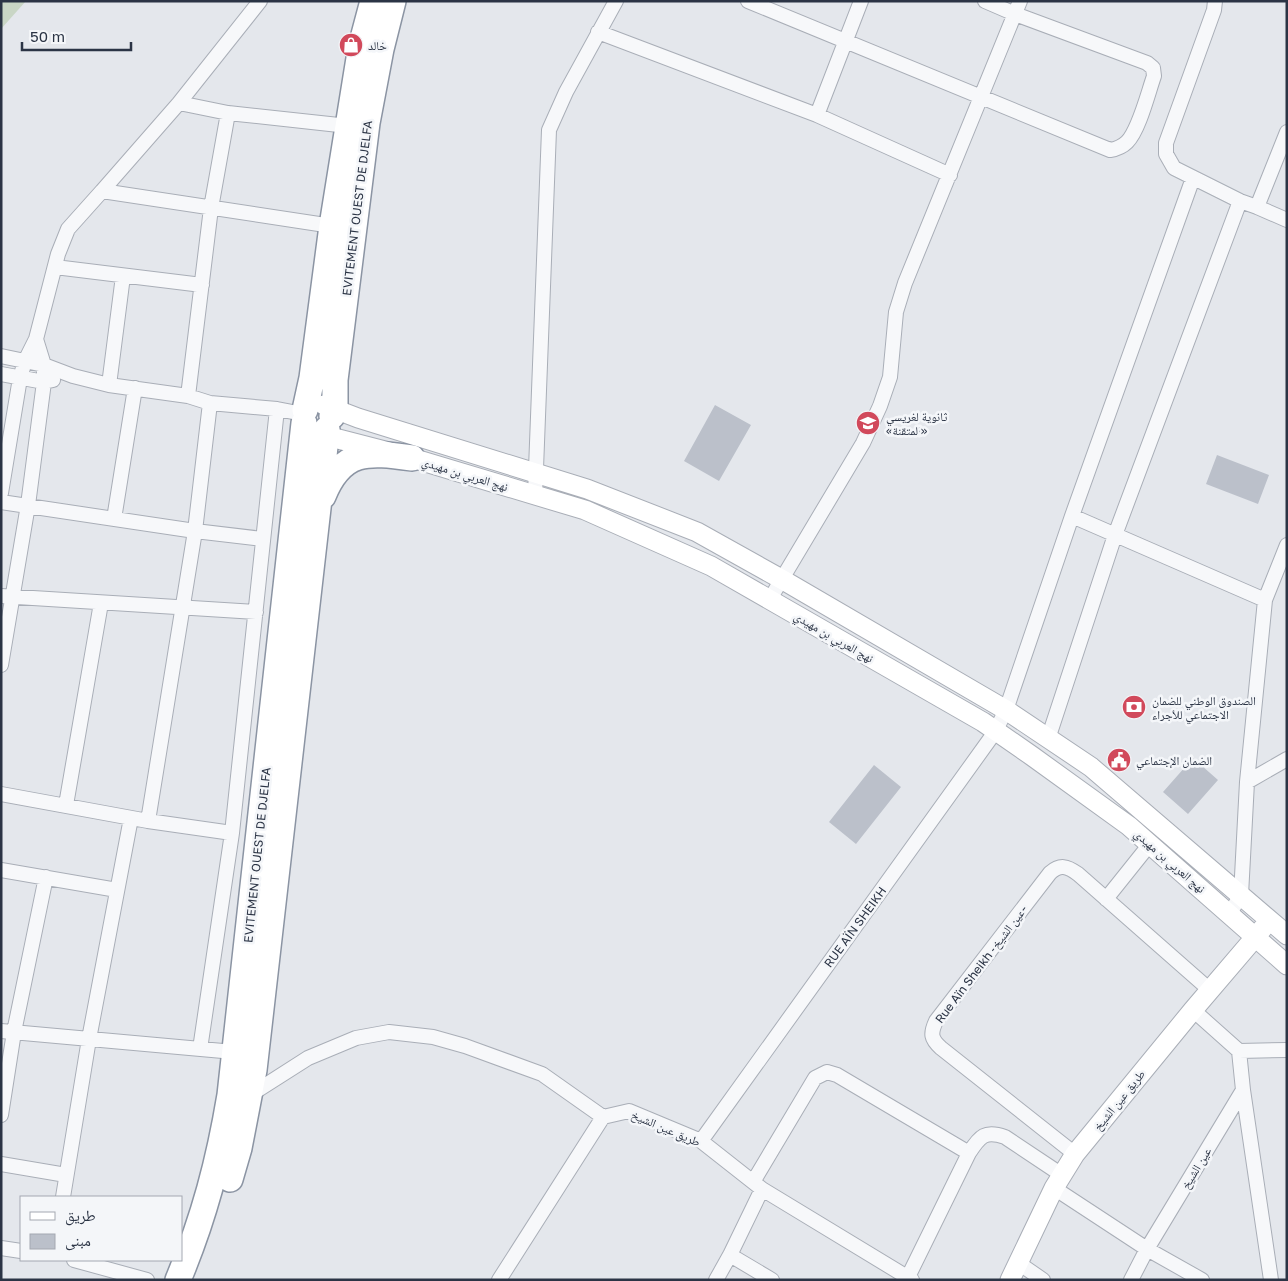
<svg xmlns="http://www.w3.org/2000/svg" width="1288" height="1281" font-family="'Golos Text','Noto Naskh Arabic',sans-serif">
<rect width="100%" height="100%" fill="#e4e7ec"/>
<path fill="#c9d6c5" d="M1,1H26L1,29Z"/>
<path fill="#bbc0ca" d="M715,405L751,425L719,481L684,461Z
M1217,455L1269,475L1258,504L1206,484Z
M1193,758L1218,780L1188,814L1163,792Z
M874,765L901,787L856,844L829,822Z"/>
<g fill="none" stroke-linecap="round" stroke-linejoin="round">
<g stroke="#a9aeb7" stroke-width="16">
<path id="street" d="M260,1L179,103L102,191L332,226
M748,1L1110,150C1116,149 1122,147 1127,142C1139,130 1148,93 1154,76L1153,68L1147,63L1015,14L985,1
M1215,1L1214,10L1166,143V154L1174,168L1240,201L1257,207L1287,220
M598,32L817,115L950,175
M179,103L228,113L348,126
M817,115L861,1
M1257,207L1287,132
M55,267L202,285
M1,356L44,365L73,376L109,385L188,396L210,403L277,409L303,414
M1,374L44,382L53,380
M109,385L123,276
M188,396L211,208L228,113
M1,493L20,378L25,361L36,339L58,254L68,229L102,191
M535,495L549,130L566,92L616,1
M1,502L195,531L263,539
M1072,516L1265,600
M114,519L135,388
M1,596L256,612
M770,599L863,443L880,406L890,377L896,312L905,283L1020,1
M1,665L28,505L44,382V365L36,339
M1048,739L1115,535L1240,201
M1247,782L1287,759
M1,794L148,821L232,833
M66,805L101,603
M148,821L195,531L210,403
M1,870L117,890
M1106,899L1150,844
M1230,913L1241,895L1247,782L1265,600L1287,545
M1193,1010L1239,1051L1287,1050
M1,1031L234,1052
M200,1049L232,833L277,409
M1243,1090L1271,1280
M247,1095H250L308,1058L356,1038L389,1032L433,1037L465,1046L542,1074L603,1117
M1,1115L14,1032L46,877
M701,1141L995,732L1006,710L1072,516L1193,178
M1075,1154L941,1048C931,1039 930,1034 936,1021L1050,873C1060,864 1067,866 1078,874L1211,991
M1,1164L66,1175
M753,1182L815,1078L827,1072L837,1075L969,1153
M1054,1188L1147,1249L1202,1280
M63,1197L89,1039L131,818
M1,1248L21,1251
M730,1255L772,1280
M74,1260L147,1280
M1017,1262L1043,1280
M908,1277L969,1153C980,1136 985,1130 1005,1137L1062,1175
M499,1280L603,1117L629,1111L701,1141L762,1189L912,1280
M716,1280L730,1255L762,1189
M1131,1280L1147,1249L1243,1090L1239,1051"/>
</g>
<g stroke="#a9aeb7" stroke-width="21">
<path id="secondary" d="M324,405L358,418L587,489L697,532L783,580L1006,710L1091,767L1287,935
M315,433L412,458L585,510L711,566L983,722L1032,756L1129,826L1287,965
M1010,1280L1054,1188L1075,1154L1193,1010L1263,928"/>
</g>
<g stroke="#8b94a3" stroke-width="28">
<path id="highway" d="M305,410L312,378L332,226L361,46L373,1
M332,416L335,409V380L367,123L381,49L393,1
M323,496C342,449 368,452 412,458
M230,1179L239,1148L254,1070L327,429
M178,1280C204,1218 219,1161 230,1095L304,423"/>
</g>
<use href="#street" stroke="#f7f8fa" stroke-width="14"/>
<use href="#secondary" stroke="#fff" stroke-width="19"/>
<use href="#highway" stroke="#fff" stroke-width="25"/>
</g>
<defs>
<g id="shop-disc" transform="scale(1.25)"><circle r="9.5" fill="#d1495b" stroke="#f4f6f9"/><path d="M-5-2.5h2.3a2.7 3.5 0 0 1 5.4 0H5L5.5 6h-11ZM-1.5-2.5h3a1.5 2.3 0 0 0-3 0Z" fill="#fff"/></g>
<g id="school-disc" transform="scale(1.25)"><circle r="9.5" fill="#d1495b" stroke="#f4f6f9"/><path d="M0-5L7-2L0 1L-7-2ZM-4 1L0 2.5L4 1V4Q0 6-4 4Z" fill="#fff"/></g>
<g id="bank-disc" transform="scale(1.25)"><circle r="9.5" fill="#d1495b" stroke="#f4f6f9"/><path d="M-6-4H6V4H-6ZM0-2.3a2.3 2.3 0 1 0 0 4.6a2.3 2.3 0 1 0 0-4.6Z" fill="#fff"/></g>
<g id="civic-disc" transform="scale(1.25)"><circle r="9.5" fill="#d1495b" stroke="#f4f6f9"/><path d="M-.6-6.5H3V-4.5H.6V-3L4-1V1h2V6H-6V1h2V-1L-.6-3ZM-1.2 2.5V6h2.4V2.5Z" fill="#fff"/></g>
</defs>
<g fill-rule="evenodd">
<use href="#shop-disc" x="351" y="45"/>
<use href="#school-disc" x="868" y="423"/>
<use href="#bank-disc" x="1134" y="707"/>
<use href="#civic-disc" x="1119" y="760"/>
</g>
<g text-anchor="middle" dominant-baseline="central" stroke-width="5" stroke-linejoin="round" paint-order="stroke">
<g font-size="12" fill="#2b3445" stroke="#f4f6f9" text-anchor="start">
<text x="368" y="45">خالد</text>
<text x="886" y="416">ثانوية لغريسي<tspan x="886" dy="14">«المتقنة»</tspan></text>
<text x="1152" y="700">الصندوق الوطني للضمان<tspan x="1152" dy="14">الاجتماعي للأجراء</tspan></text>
<text x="1136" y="760">الضمان الإجتماعي</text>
</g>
<g font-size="12" fill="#2b3445" stroke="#f4f6f9">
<text transform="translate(357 208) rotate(-83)">EVITEMENT OUEST DE DJELFA</text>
<text transform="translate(465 474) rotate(17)">نهج العربي بن مهيدي</text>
<text transform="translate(834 637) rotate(30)">نهج العربي بن مهيدي</text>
<text transform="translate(257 855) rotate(-84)">EVITEMENT OUEST DE DJELFA</text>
<text transform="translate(1170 861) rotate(41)">نهج العربي بن مهيدي</text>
<text transform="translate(855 927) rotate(-54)">RUE AÏN SHEIKH</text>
<text transform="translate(981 964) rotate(-53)">Rue Aïn Sheikh -عين الشيخ-</text>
<text transform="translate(1119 1100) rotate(-51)">طريق عين الشيخ</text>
<text transform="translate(666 1128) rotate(23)">طريق عين الشيخ</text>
<text transform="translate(1196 1168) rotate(-59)">عين الشيخ</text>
</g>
</g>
<rect width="1288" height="1281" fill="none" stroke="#2b3445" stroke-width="5"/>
<rect x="20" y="1196" width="162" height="65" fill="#f4f6f9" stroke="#a4a8b1"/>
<rect x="30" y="1212" width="25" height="8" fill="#ffffff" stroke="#a4a8b1"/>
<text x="65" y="1221" font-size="15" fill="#2b3445">طريق</text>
<rect x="30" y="1234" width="25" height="15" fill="#bbc0ca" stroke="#a4a8b1"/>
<text x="65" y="1246" font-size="15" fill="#2b3445">مبنى</text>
<path d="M22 42v8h109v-8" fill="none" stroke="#2b3445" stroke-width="2.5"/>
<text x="30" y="42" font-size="15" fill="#2b3445" stroke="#f4f6f9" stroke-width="4" paint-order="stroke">50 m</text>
</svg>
